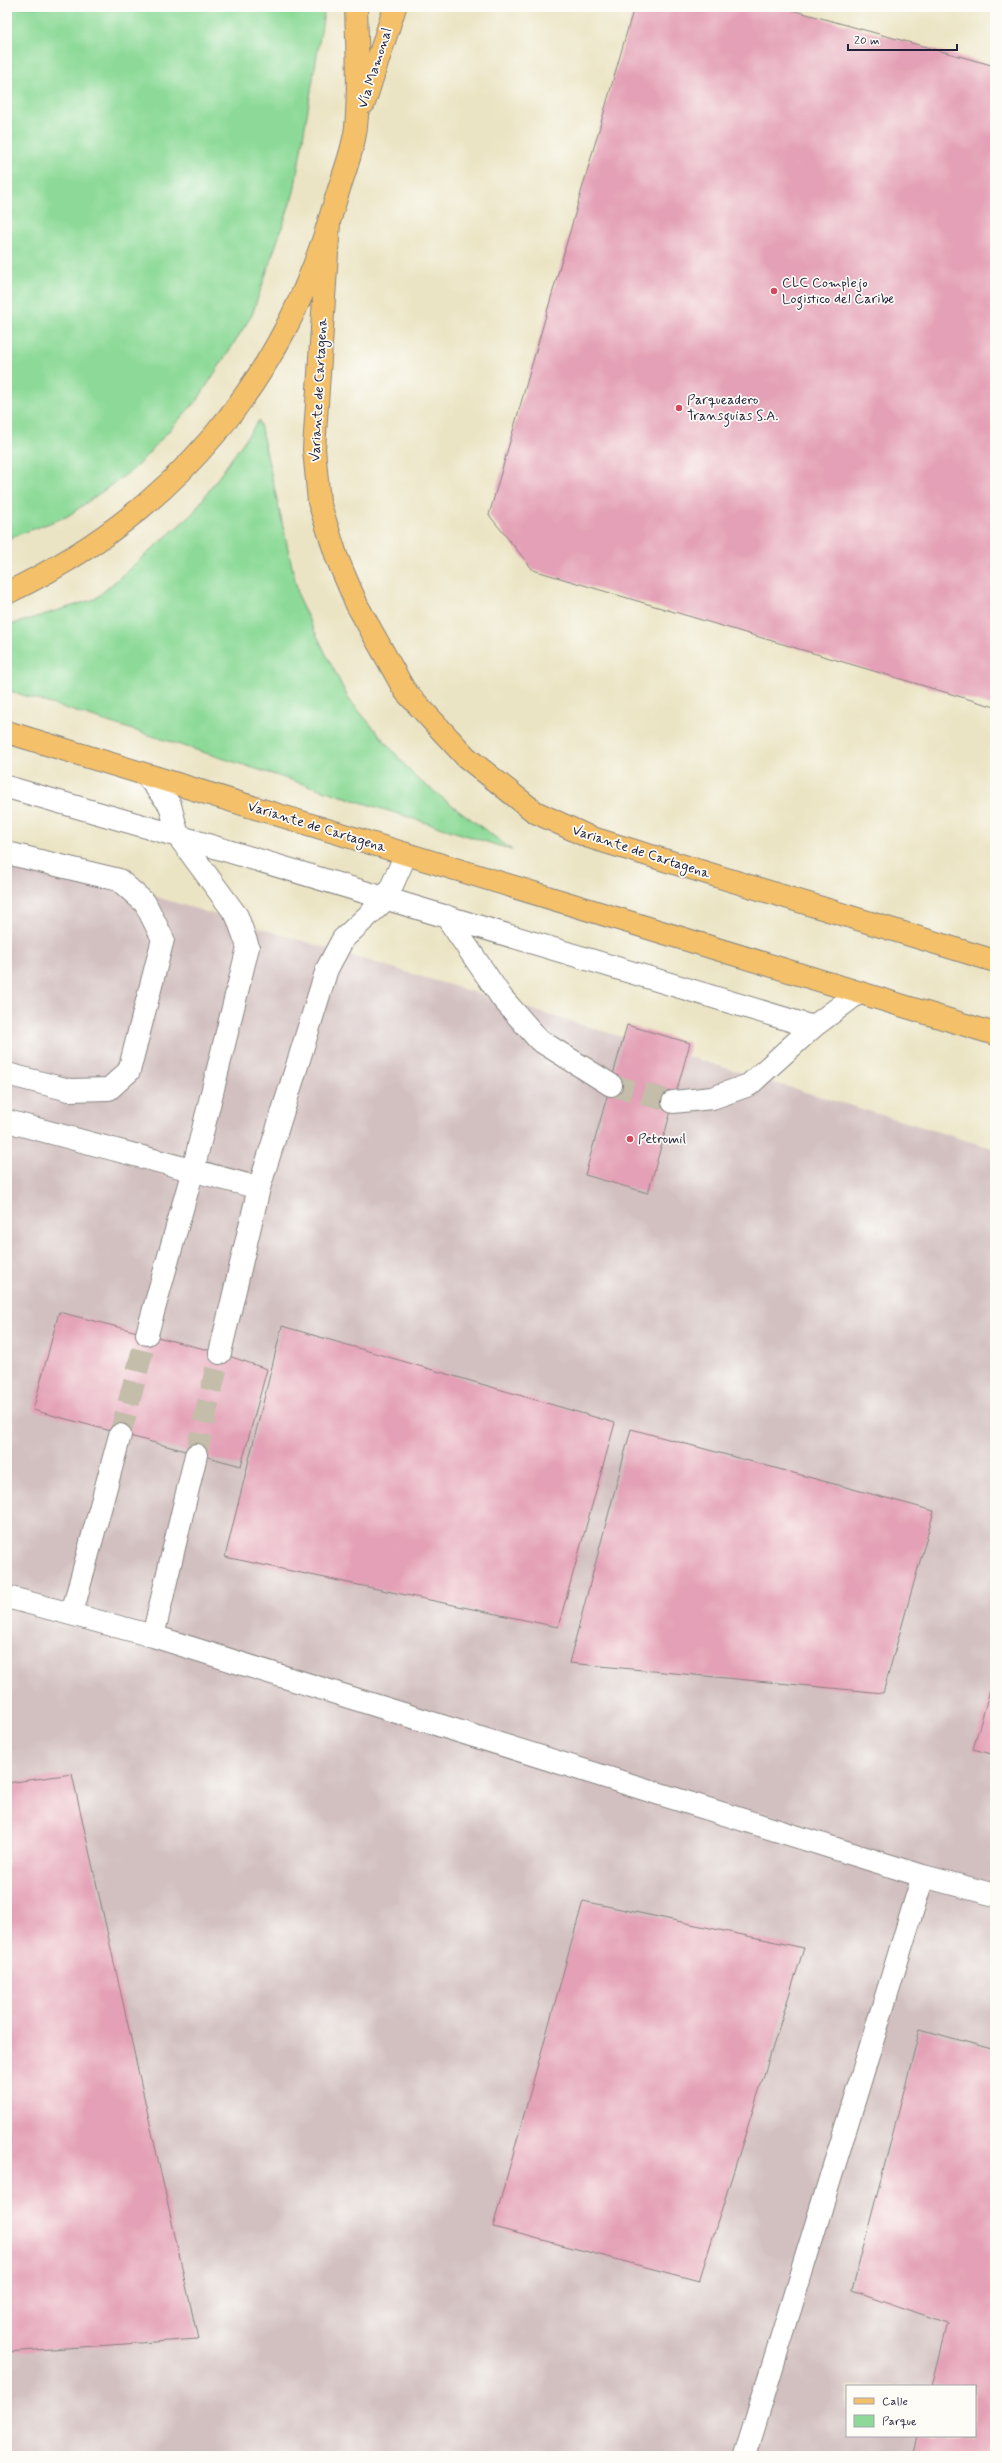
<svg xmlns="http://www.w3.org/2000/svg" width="1002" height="2463" font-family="Mynerve,sans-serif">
<rect width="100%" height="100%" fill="#fdfcf7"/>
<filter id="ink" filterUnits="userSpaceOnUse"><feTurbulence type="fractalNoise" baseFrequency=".025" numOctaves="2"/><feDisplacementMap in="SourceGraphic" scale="8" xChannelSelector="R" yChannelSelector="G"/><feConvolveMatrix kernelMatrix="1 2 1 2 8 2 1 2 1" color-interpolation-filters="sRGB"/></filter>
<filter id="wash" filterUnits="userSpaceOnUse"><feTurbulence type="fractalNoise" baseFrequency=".012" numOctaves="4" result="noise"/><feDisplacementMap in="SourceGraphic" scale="16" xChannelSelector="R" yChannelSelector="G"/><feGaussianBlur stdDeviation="0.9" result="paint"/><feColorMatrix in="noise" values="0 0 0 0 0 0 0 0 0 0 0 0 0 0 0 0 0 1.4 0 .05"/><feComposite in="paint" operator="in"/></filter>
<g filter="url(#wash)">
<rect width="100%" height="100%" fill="#ebe4c4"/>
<path fill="#d2bfc0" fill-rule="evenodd" d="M7,852L995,1149V2456H7ZM847,2386H975V2436H847Z"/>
<path fill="#8dda98" stroke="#587e6a" d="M7,7H325L294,192L252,315L198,399L135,468L68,516L7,539Z
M259,420L300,602L348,698L416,778L512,850L7,690V626L95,599L193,513Z"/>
<g id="blocks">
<path fill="#e4a0b6" d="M634,7H781L995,66V707L533,570L489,515Z
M627,1025L690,1043L648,1193L585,1175Z
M59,1312L220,1353L267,1369L241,1466L33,1410Z
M282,1326L615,1423L558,1627L225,1557Z
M631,1429L934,1511L883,1693L569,1663Z
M995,1673V1755L973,1749Z
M72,1774L198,2339L7,2352V1783Z
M583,1901L804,1948L699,2281L493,2227Z
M920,2029L995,2050V2456H912L917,2436H975V2386H931L947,2323L852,2290Z"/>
</g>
</g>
<g filter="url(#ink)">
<use href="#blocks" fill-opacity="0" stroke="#868380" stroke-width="1"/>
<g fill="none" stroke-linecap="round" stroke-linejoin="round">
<path stroke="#c3bda9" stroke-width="22" stroke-dasharray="22 11" stroke-linecap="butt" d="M611,1085L673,1102
M120,1435L147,1334
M196,1455L220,1353"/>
<g stroke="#868380" stroke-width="24">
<path id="minor" d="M146,775L170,805L178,836L237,916L248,947L193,1170L147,1334
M7,787L178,836L813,1027L858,993
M7,853L119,880L145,903L163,939L129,1071L109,1089L69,1090L7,1074
M446,916L502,998L539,1040L611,1085
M673,1102L712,1098L749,1085L813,1027
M7,1121L259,1188
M220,1353L259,1188L327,969L343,939L386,899L406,854
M7,1597L153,1636L923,1876L995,1895
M72,1613L120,1435
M153,1636L196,1455
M745,2456L923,1876"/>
</g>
<g stroke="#868380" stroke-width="24">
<path id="major" d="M364,103L395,7
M329,223L314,449L319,502L337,558L357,605L405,691L466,757L535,812L589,837L995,961
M7,593C172,514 285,381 334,205C341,180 353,153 356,127C360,88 357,47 356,7
M7,732L995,1034"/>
</g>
<use href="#minor" stroke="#fff" stroke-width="22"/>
<use href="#major" stroke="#f4c16a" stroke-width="22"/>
</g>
</g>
<g fill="#d1495b" stroke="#fdfcf7" stroke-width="1.5">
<circle cx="774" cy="291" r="4"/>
<circle cx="679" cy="408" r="4"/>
<circle cx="630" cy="1139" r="4"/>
</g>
<g text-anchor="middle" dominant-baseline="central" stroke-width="3.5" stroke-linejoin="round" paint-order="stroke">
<g font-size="14" fill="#22223b" stroke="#fdfcf7">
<text transform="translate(375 68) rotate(-72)">Vía Mamonal</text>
<text transform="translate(319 390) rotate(-87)">Variante de Cartagena</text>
<text transform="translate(317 827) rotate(17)">Variante de Cartagena</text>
<text transform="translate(641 852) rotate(18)">Variante de Cartagena</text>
</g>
<g font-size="14" fill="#22223b" stroke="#fdfcf7" text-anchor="start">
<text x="782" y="283">CLC Complejo<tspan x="782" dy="16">Logistico del Caribe</tspan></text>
<text x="687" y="400">Parqueadero<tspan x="687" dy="16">Transguias S.A.</tspan></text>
<text x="638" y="1139">Petromil</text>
</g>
</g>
<rect width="1002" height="2463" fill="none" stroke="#fdfcf7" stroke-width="24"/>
<rect x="846" y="2385" width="130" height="52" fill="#fdfcf7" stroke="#a5a5ac"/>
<rect x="854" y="2398" width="20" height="6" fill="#f4c16a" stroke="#a5a5ac"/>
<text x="882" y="2405" font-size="12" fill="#22223b">Calle</text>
<rect x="854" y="2415" width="20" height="12" fill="#8dda98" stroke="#a5a5ac"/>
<text x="882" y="2425" font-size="12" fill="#22223b">Parque</text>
<path d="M848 44v6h109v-6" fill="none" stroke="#22223b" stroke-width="2"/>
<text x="854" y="44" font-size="12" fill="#22223b" stroke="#fdfcf7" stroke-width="3" paint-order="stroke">20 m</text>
</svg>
